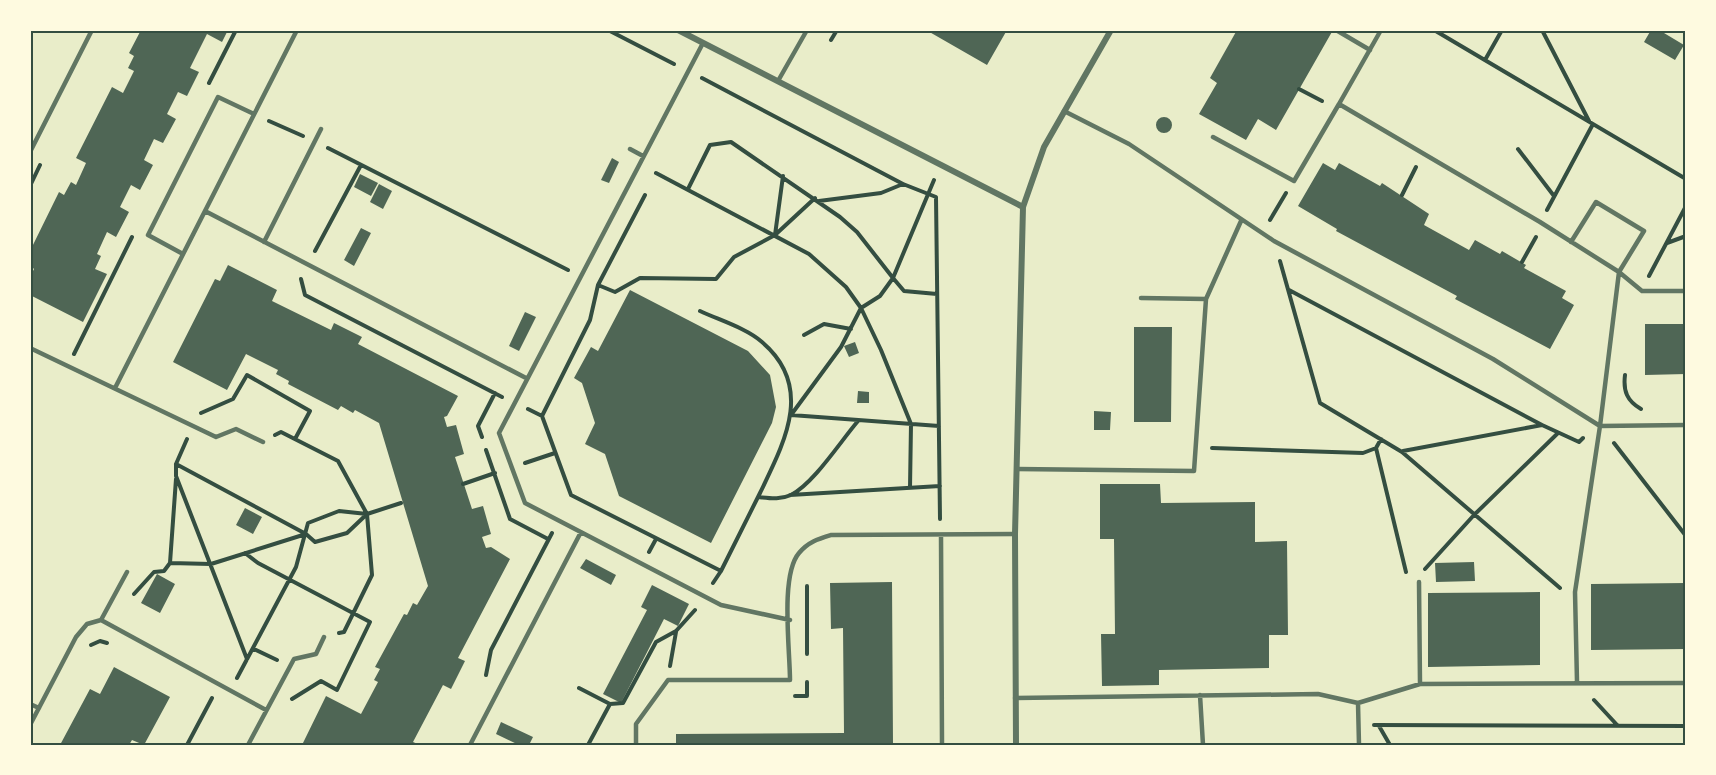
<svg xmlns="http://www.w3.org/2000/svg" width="1716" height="775" font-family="Ubuntu,sans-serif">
<rect width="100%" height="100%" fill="#e9edc9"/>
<path fill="#4f6655" d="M141,30H228L222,42L207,34L190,68L199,72L187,96L178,92L167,114L176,119L163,143L154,139L144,160L153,165L140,190L131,185L120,207L129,212L116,237L107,232L97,254L101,256L95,269L107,274L83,322L30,295V277L34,269L30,265V251L59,192L64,195L71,182L76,185L86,163L76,158L112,87L123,93L134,71L128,68L134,56L129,53Z
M926,30H1007L987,65Z
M1237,30H1333L1276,130L1258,119L1246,140L1199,114L1217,83L1210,78Z
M1651,30H1659L1684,45L1675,60L1644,42Z
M1156 125a8 8 0 1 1 16 0a8 8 0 1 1-16 0Z
M612,158L619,162L609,183L601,180Z
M1323,163L1335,170L1339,163L1380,186L1382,183L1429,214L1424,225L1469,250L1475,240L1500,254L1502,251L1526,265L1524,268L1566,291L1562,298L1574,305L1550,349L1455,299L1457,296L1336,231L1337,229L1298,206Z
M360,174L378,183L371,196L354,187Z
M379,184L392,191L383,209L370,202Z
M361,228L371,233L354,266L344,260Z
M228,265L277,290L272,301L331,330L334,323L362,337L358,344L458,396L447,416L444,417L447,427L456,425L464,454L455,457L472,509L483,506L491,534L482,537L486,548L491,547L510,559L458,658L465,661L451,689L443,685L413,742L420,745H302L326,696L361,714L378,682L374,680L380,669L375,667L404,614L407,615L413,603L417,605L428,586L379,423L355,410L353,413L341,406L338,410L288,384L289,381L276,374L278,370L246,354L227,390L173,362L215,279L220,281Z
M630,290L748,351L770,375L776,407L772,423L711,543L619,496L605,454L585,444L595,423L582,383L574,378L591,347L598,351Z
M525,312L536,317L519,351L509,346Z
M1645,324H1686V374L1645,375Z
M1134,327H1172L1171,422H1134Z
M855,342L859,353L849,357L844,346Z
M858,391L869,392V403H857Z
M1094,411L1111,412L1110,430H1094Z
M1100,484H1160L1161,503L1255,502V542L1287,541L1288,635H1269V668L1159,670V685L1102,686L1101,634H1115L1114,539H1100Z
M245,508L262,517L253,534L236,525Z
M586,559L616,575L611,585L580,568Z
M1474,562L1475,581L1436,582L1435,563Z
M157,574L175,584L160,613L141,603Z
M892,582L893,745H676V734L844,733L843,628L831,629L830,583Z
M1686,583V649L1591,650V584Z
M652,585L689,604L678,626L664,619L621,703L603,694L647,610L641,607Z
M1540,592V665L1428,667V593Z
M114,667L170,697L144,745L132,740L129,745H60L90,689L100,694Z
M501,722L533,737L529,745H519L496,734Z"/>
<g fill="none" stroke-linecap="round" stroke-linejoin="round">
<path stroke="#344e41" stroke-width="4" d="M608,30L674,64
M1434,30L1686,179
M1542,30L1589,121
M831,40L837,30
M1485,60L1502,30
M702,78L903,184L936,197L940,519
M209,83L236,30
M1299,89L1322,101
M269,121L303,136
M328,148L568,270
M1518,149L1554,196
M656,173L809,254L846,287L861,308L881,350L911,424L910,488
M783,176L775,235L815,198
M934,180L893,278L904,291L937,294
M30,186L40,165
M688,189L710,145L731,142L840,217L857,232L893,278L880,296L861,308L841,347L791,415L939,426
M645,195L598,285L590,320L542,416L571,495L721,571C734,545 747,519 760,493C784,443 815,387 762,342C746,328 719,320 700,311
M1402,195L1416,167
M819,201L881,193L903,184
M1547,210L1593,124
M1270,220L1286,193
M1667,243L1686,236
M315,251L361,165
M1280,261L1320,403L1402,452L1560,588
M1522,262L1536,237
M1649,276L1686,206
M301,279L305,295L502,397
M598,285L615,292L640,278L716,279L734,257L775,235
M1289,290L1542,425
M804,335L824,324L851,329
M74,354L132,237
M1625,375C1623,391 1627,401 1641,409
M528,409L542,416
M201,413L233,399L247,375L310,411L295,439
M275,435L281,432L338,461L367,514L372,575L344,632L339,633
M482,437L478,426L495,393
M187,439L176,464V476L247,659
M1381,439L1376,448L1406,572
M1614,443L1686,536
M1212,448L1363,453L1376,448
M486,450L510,519L548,539
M1403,451L1542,425L1579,442L1583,438
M525,463L555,453
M176,464L306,534L315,542L347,533L367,514
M463,484L495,473
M790,495L940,486
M758,497C769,498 780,500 791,495C814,483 840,442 858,421
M649,552L656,539
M245,553L258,563L370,622L337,690L321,681L292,699
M170,563L211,564L306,534
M1425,569L1474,515L1558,433
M713,583L721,571
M807,586V654
M134,594L154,572L164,571L170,563L176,479
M91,645L100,641L107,643
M254,649L277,660
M670,666L676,632
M486,675L491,650L552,533
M237,678L296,567L308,523L339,511L367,514L401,503
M579,688L610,704L623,703L656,642L676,631L695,610
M795,696H807V682
M1594,700L1618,726
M1374,725L1686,726
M1379,726L1390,745
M187,745L212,698
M588,745L610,704"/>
<path stroke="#617663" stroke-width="4.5" d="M1336,30L1370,50
M1381,30L1339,104L1540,222L1619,272L1642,291H1686
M703,43L499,433L525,503L721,605L790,620
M778,81L807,30
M1064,111L1129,144L1274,241L1493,359L1600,426L1619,272L1644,231L1596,202L1571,242
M1213,137L1294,181L1339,104
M630,149L643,156
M30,152L92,30
M205,211L526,378
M264,242L321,129
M183,254L148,235L218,97L254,114
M1141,298L1206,299
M30,348L216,437L236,429L263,442
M115,388L297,30
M1017,469L1194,471L1206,299L1241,221
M941,536L942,745
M1419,582L1420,684
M101,620L127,572
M1577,682L1575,592L1600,426L1686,425
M1200,695L1203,745
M1015,698L1318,694L1358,703L1420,684L1686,683
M1358,703L1359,745
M30,704L39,708
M30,725L76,637L87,624L101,620L266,710
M248,745L294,659L316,654L324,637
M470,745L581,532
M636,745V724L668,680H790C790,650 780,575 799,553C808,542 818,539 831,535L1015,534"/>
<path stroke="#617663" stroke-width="6" d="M678,30L1023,207
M1016,745L1015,534L1023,207L1044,147L1111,30"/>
</g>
<rect width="1716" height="775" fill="none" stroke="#fefae0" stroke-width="63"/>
<rect x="32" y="32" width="1652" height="712" fill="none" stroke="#344e41" stroke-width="2"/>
</svg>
